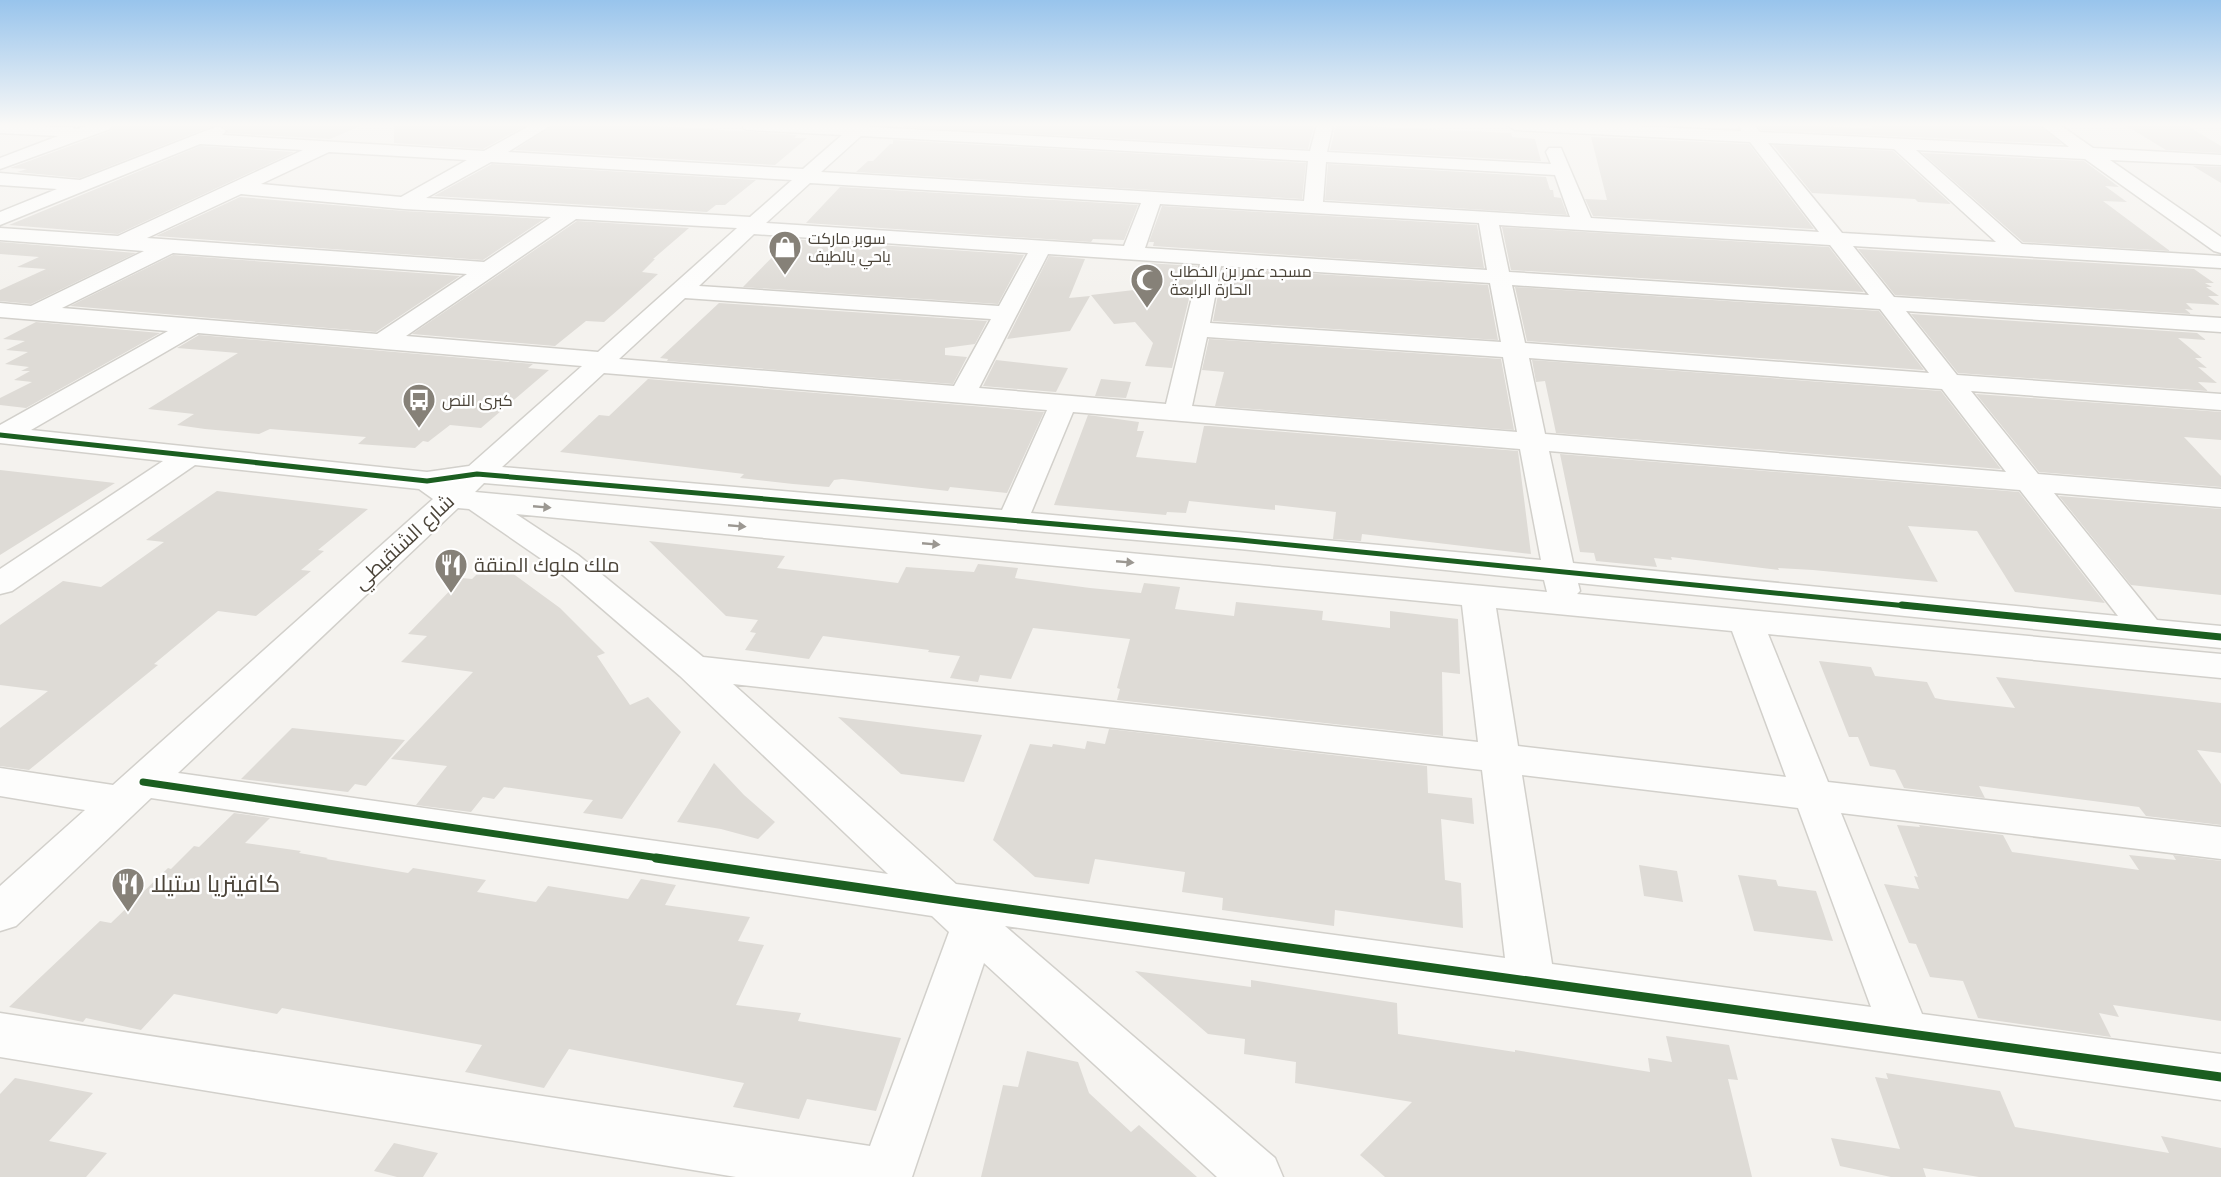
<svg xmlns="http://www.w3.org/2000/svg" width="2221" height="1177" font-family="Karla,Cairo,sans-serif">
<rect width="100%" height="100%" fill="#f4f2ee"/>
<path fill="#dedbd6" d="M114,125H215L80,178L17,172L27,169L10,168L111,131Z
M220,125H363L330,139L227,133V129Z
M394,125H527L483,149L394,143Z
M553,125L677,127L797,135L794,138H807L775,165L515,150Z
M906,125H1299L1314,126L1308,149L904,127Z
M1336,125L1511,133L1512,137L1535,139L1541,161L1330,150Z
M1757,125L1874,128L1870,125H2039L2062,144L1761,130Z
M2125,125H2186L2221,146V153L2166,150Z
M1591,137L1749,144L1814,229L1593,216L1585,199L1607,200Z
M893,140L1306,163L1302,199L856,172L868,161H873L890,144H893Z
M1773,145L1893,151L1951,204L1918,202L1915,199L1812,193Z
M200,146L294,152L118,234L9,225Z
M1922,153L2084,161L2119,187L2105,186L2127,202L2103,201L2170,251L2023,242Z
M492,164L756,180L725,205H716L707,212L434,196Z
M1328,164L1546,177L1550,190H1553L1554,197L1561,198L1567,215L1325,200Z
M2193,166L2221,167V183Z
M840,187L1138,205L1124,240L1093,239L1091,242L806,223Z
M240,197L404,211L544,219L483,260L156,236Z
M1162,206L1477,225L1484,268L1153,246L1154,242H1149Z
M577,221L689,228L653,259H655L642,272L658,274L619,309L604,322L586,321L555,346L412,334Z
M1502,227L1829,247L1864,292L1511,270Z
M790,239L1024,255L998,304L743,287Z
M0,242L136,253L31,304L0,301V290L46,269L17,267L39,257L0,254Z
M1858,249L2194,269L2214,283H2205L2212,287H2206L2219,296H2208L2220,305L2186,303L2193,310L2185,309L2191,314L1895,295Z
M173,255L460,276L376,332L70,306Z
M1049,256L1085,259L1069,298L1090,296L1070,331L1007,339Z
M1146,263L1197,266L1172,368L1145,366L1153,343L1135,322L1114,324L1091,295L1134,290Z
M1223,268L1488,285L1498,340L1213,321Z
M1515,287L1879,311L1924,370L1527,341Z
M719,303L987,321L975,344L945,348V355L967,357L953,384L667,361L668,359L660,358Z
M1911,314L2197,333L2206,340L2178,338L2202,358H2195L2207,368L2198,367L2217,383L2198,382L2208,391L1958,373Z
M36,322L160,333L26,408L0,405V398L32,382L14,380L30,371H21L29,367L5,364L28,352L6,350L25,341L3,339Z
M199,335L533,364L528,368L549,370L481,428L450,425L428,442L423,441L415,448L358,444L366,437L270,429L259,434L205,429L177,425L194,414L148,409L238,353L177,348Z
M1209,339L1501,359L1514,430L1215,406L1224,372L1202,370Z
M996,360L1049,366L1068,368L1056,392L983,386Z
M1532,360L1941,391L2001,469L1556,433L1545,381L1536,382Z
M648,379L1044,412L1007,493L950,487L948,491L842,479L834,480L829,487L793,484L740,478L744,474L560,452L599,415L609,416Z
M1101,379L1131,382L1126,398L1095,396Z
M1976,394L2221,412V440L2184,437L2221,476V487L2039,472Z
M1088,415L1139,422L1137,431H1144L1136,457L1196,463L1204,426H1210L1518,451L1531,554L1362,534L1361,541L1333,539L1336,512L1275,505V510L1189,501L1186,513L1167,512L1166,515L1054,505Z
M1560,454L2019,492L2105,603L2015,592L1977,531L1908,526L1938,582L1813,570L1778,568L1779,570L1671,557L1672,560L1654,558L1657,567L1596,561L1594,553L1580,552Z
M0,470L115,483L0,555Z
M217,491L368,509L318,550L324,551L301,570L311,571L256,616L218,611L154,664L158,665L29,770L0,766V728L48,691L0,685V625L63,581L101,587L164,542L146,540Z
M2059,496L2221,509V595L2131,585Z
M649,541L785,556L777,568L898,583L906,567L974,572L978,564L1018,568L1015,578L1090,588L1141,593L1144,583L1180,587L1175,609L1234,616L1236,602L1323,611L1322,620L1390,628V611L1458,619L1460,674L1442,672L1443,736L1117,700L1120,689L1117,688L1130,639L1033,628L1011,679L980,675L978,682L950,678L960,656L928,652L929,650L823,636L809,659L745,650L756,633L750,632L758,620L726,616Z
M504,567L560,608L605,653L597,656L630,705L648,697L681,732L622,819L583,813L593,800L504,787L494,799L483,797L471,812L416,805L447,766L391,759L473,672L401,662L427,636L408,634L462,578L472,579L482,569L499,571Z
M1819,661L1871,667L1875,676L1927,682L1935,698L1945,700L2015,708L1996,677L2221,703V753L2197,750L2221,784V825L2146,816L2139,807L1979,786L1985,798L1904,788L1895,770L1870,766L1858,737H1849Z
M838,717L924,728L982,735L964,782L901,774Z
M292,728L405,740L366,786L355,784L348,792L241,779Z
M1109,729L1427,766L1428,793L1472,798L1474,824L1441,819L1445,880L1461,883L1463,928L1335,910L1334,926L1222,910L1223,898L1182,892L1185,872L1095,859L1089,884L1035,877L993,840L1030,744L1052,747L1053,744L1085,749L1087,741L1105,744Z
M714,763L744,795L775,822L758,839L721,829L677,822Z
M234,813L270,818L245,843L301,851L299,853L328,858L326,859L408,873L413,868L486,880L477,892L536,902L548,886L628,899L641,879L676,885L665,905L750,917L738,941L764,945L736,1005L801,1013L798,1021L901,1038L876,1111L807,1099L799,1119L733,1107L744,1083L569,1049L544,1088L465,1072L482,1045L282,1008L277,1014L174,994L141,1030L86,1018L83,1022L9,1007L100,921L111,923L168,868L171,869L194,846L199,847Z
M1897,825L1920,827L1919,825L2003,835L2012,852L2139,870L2129,855L2176,860L2173,855L2221,861V1021L2113,1005L2119,1017L2099,1013L2111,1037L1978,1018L1963,981L1930,977L1916,944L1909,943L1884,884L1919,889L1914,876L1918,877Z
M1639,865L1677,871L1683,902L1644,896Z
M1738,875L1776,880L1778,886L1816,891L1833,941L1754,931Z
M1135,971L1251,987V980L1397,1003L1398,1034L1515,1052V1050L1650,1072L1648,1058L1672,1062L1666,1036L1729,1045L1738,1080L1728,1079L1752,1177H1385L1360,1155L1412,1102L1295,1083L1296,1062L1244,1054L1245,1039L1208,1034Z
M1027,1051L1078,1062L1089,1093L1131,1132L1139,1125L1197,1177H981L1003,1085L1018,1087Z
M1886,1073L2000,1091L2015,1127L2169,1153L2161,1136L2221,1148V1177H1979L1923,1168L1926,1177H1891L1840,1166L1831,1138L1900,1149L1875,1077L1888,1079Z
M15,1078L93,1093L49,1141L107,1153L86,1177H0V1094Z
M394,1143L438,1153L423,1177H397L374,1171Z"/>
<g fill="none" stroke-linecap="round" stroke-linejoin="round">
<g stroke="#d2d0cb" stroke-width="3">
<path id="minor" d="M0,125L70,127L77,129L89,125H112L110,129L0,169V158L58,136L0,133Z
M531,125H551L508,152L803,169L842,135L750,130L744,129L742,125H871L870,127L1310,151L1317,125H1333L1327,152L1551,164L1546,152L1549,148H1561L1591,218L1819,232L1750,142L1515,130L1507,125H1612L1741,131L1739,125H1754L1760,132L2069,147L2041,125H2060L2093,148L2221,155V165L2110,160L2221,237V253L2214,251L2085,159L1916,150L2022,244L2221,256V268L1853,246L1894,297L2221,318V332L1906,311L1957,375L2221,394V410L1971,391L2038,474L2221,489V507L2054,493L2157,620L2221,626V648L1578,583L1580,591L1577,594L2221,654V678L1768,634L1828,782L2221,827V859L1841,813L1922,1014L2221,1054V1100L1005,926L1275,1158L1283,1177H1217L984,963L912,1177H736L0,1057V1013L870,1146L949,932L932,916L151,798L16,926L0,931V886L85,810L0,796V768L113,785L433,499L419,489L195,465L12,591L0,594V569L163,461L0,443V425L168,331L0,317V303L31,306L144,251L0,240V228L118,236L303,150L200,144L0,225V212L57,189L0,185V173L80,180L218,126L226,131L222,135L484,151ZM861,136L1308,161L1304,201L821,172ZM1768,143L1894,149L1996,242L1842,233ZM329,152L467,160L401,197L261,184ZM491,162L792,180L750,217L426,198ZM1326,162L1555,175L1570,217L1323,202ZM810,183L1141,203L1124,246L766,223ZM241,194L404,209L551,217L484,262L147,238ZM1160,204L1479,223L1487,270L1145,248ZM576,219L737,228L598,352L406,336ZM1499,225L1830,245L1869,295L1509,272ZM754,234L1028,253L999,306L699,286ZM173,253L467,274L377,334L62,308ZM1048,254L1200,264L1166,404L979,388ZM1221,266L1490,283L1501,342L1210,323ZM1512,285L1880,309L1929,373L1525,343ZM685,298L991,319L954,386L619,359ZM198,333L582,366L469,466L427,472L31,430ZM1207,337L1503,357L1517,432L1192,406ZM1529,358L1942,389L2006,472L1545,434ZM604,373L1047,410L1002,510L502,467ZM1073,412L1520,449L1541,560L1031,513ZM1549,451L2020,490L2118,616L1573,563ZM484,483L1240,549L1544,580L1547,592L475,492ZM458,508L469,509L556,569L680,676L888,874L178,773ZM516,514L1462,605L1478,742L703,657L578,555ZM1496,608L1732,631L1786,777L1518,746ZM733,684L1482,770L1505,958L956,884ZM1522,775L1798,808L1871,1007L1552,964Z"/>
</g>
<use href="#minor" fill="#fdfdfc" fill-rule="evenodd"/>
<g stroke="#fff" stroke-width="9">
<path id="cycleway-far2" d="M0,435L427,481L477,474L1240,540L1917,607"/>
</g>
<g stroke="#fff" stroke-width="10">
<path id="cycleway-far1" d="M1902,605L2221,637
M143,782L666,859"/>
</g>
<g stroke="#fff" stroke-width="13">
<path id="cycleway" d="M656,858L944,900L2221,1077"/>
</g>
<use href="#cycleway-far2" stroke="#1b5e20" stroke-width="5"/>
<use href="#cycleway-far1" stroke="#1b5e20" stroke-width="7"/>
<use href="#cycleway" stroke="#1b5e20" stroke-width="9"/>
</g>
<defs><path id="oneway-solid" d="M-6-.8H1V-3.2L6.5 0L1 3.2V.8H-6Z" transform="scale(1.5)"/></defs>
<g fill="#9b9791">
<use href="#oneway-solid" transform="translate(542 507) rotate(5)"/>
<use href="#oneway-solid" transform="translate(737 526) rotate(5)"/>
<use href="#oneway-solid" transform="translate(931 544) rotate(5)"/>
<use href="#oneway-solid" transform="translate(1125 562) rotate(5)"/>
</g>
<linearGradient id="sky" x2="0" y2="1"><stop stop-color="#98c4ec"/><stop offset="0.43" stop-color="#faf9f7"/><stop offset="1" stop-color="#faf9f7" stop-opacity="0"/></linearGradient>
<rect width="2221" height="290" fill="url(#sky)"/>
<defs>
<g id="shop-pin" transform="scale(1.725)"><path d="M0 17L-7.5 6A9.5 9.5 0 1 1 7.5 6Z" fill="#868178" stroke="#fff"/><path d="M-5-2.5h2.3a2.7 3.5 0 0 1 5.4 0H5L5.5 6h-11ZM-1.5-2.5h3a1.5 2.3 0 0 0-3 0Z" fill="#fff"/></g>
<g id="mosque-pin" transform="scale(1.725)"><path d="M0 17L-7.5 6A9.5 9.5 0 1 1 7.5 6Z" fill="#868178" stroke="#fff"/><path d="M3.5-4.9A6 6 0 1 0 3.5 4.9A5 5 0 1 1 3.5-4.9Z" fill="#fff"/></g>
<g id="bus-pin" transform="scale(1.725)"><path d="M0 17L-7.5 6A9.5 9.5 0 1 1 7.5 6Z" fill="#868178" stroke="#fff"/><path d="M-5-6H5V4H4V6H2V4H-2V6H-4V4H-5ZM-3.5-4V0h7V-4ZM-3.5 1.2v1.5H-2V1.2ZM2 1.2v1.5H3.5V1.2Z" fill="#fff"/></g>
<g id="restaurant-pin" transform="scale(1.725)"><path d="M0 17L-7.5 6A9.5 9.5 0 1 1 7.5 6Z" fill="#868178" stroke="#fff"/><path d="M-5-6h1v4h1v-4h1v4h1v-4h1v5L-1.5 .5V6h-2V.5L-5-1ZM5-6V6H3V1.5H1.5Q1.5-4 5-6Z" fill="#fff"/></g>
</defs>
<g fill-rule="evenodd">
<use href="#shop-pin" x="785" y="247"/>
<use href="#mosque-pin" x="1147" y="280"/>
<use href="#bus-pin" x="419" y="400"/>
<use href="#restaurant-pin" x="451" y="565"/>
<use href="#restaurant-pin" x="128" y="884"/>
</g>
<g text-anchor="middle" dominant-baseline="central" stroke-width="5" stroke-linejoin="round" paint-order="stroke">
<g font-size="16" fill="#4b4439" stroke="#fff" text-anchor="start">
<text x="808" y="238">سوبر ماركت<tspan x="808" dy="18">ياحي يالطيف</tspan></text>
<text x="1170" y="271">مسجد عمر بن الخطاب<tspan x="1170" dy="18">الحارة الرابعة</tspan></text>
<text x="442" y="400">كبرى النص</text>
</g>
<g font-size="20" fill="#4b4439" stroke="#fff">
<text transform="translate(404 542) rotate(-43)">شارع الشنقيطي</text>
</g>
<g font-size="20" fill="#4b4439" stroke="#fff" text-anchor="start">
<text x="474" y="565">ملك ملوك المنقة</text>
</g>
<g font-size="24" fill="#4b4439" stroke="#fff" text-anchor="start">
<text x="151" y="884">كافيتريا ستيلا</text>
</g>
</g>
</svg>
